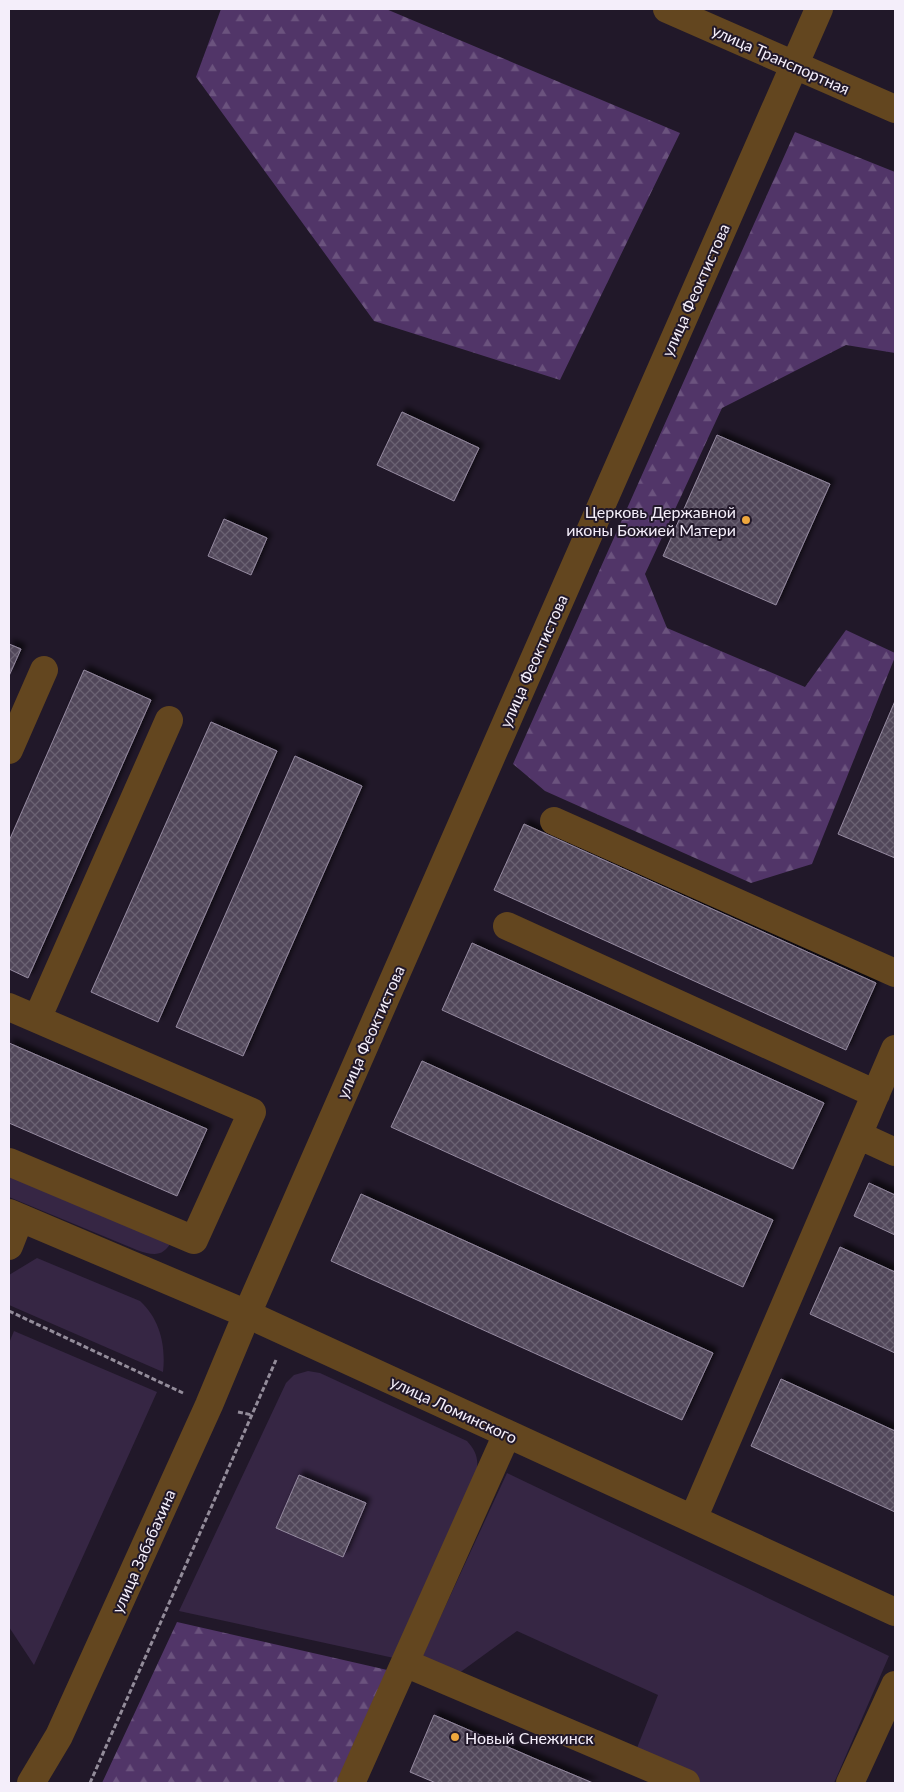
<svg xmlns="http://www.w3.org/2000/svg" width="904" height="1792" font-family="Lato,sans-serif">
<defs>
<pattern id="forest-firs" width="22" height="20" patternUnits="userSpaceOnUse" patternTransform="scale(1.25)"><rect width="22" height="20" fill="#513568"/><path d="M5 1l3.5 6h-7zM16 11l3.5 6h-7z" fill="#6b537e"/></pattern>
<pattern id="building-cross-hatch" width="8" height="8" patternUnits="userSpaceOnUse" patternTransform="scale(1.25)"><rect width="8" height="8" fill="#51475a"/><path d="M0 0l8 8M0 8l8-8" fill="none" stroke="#6b6273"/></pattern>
<filter id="shadow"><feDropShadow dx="4.5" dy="-4.5" stdDeviation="2.5" flood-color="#0009"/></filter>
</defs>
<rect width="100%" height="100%" fill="#211829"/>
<path fill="#362644" d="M9,1173L172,1241C163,1257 154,1256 137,1250L9,1197Z
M37,1258L140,1301C160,1319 166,1346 163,1372L9,1305V1275Z
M14,1331L157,1392L34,1665L9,1627V1343Z
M308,1371L320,1373L467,1441C477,1452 479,1460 476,1474L394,1658L179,1611L286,1383L294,1375Z
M507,1473L889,1656L834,1783H679L635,1753L658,1695L517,1631L455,1676L420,1661Z"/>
<path fill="url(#forest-firs)" d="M221,9H386L680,133L560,380L374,321L196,77Z
M795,132L895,172V353L846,345L722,408L645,574L667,628L805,687L846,630L895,653V657L812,864L751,883L545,791L513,764Z
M177,1622L396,1672L347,1783H102Z"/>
<path fill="url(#building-cross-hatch)" stroke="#958aa0" filter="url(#shadow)" d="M402,412L479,448L454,501L377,465Z
M717,435L830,484L776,605L663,556Z
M224,519L267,538L251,575L208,556Z
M9,644L21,649L9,676Z
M84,670L151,700L28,978L9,969V841Z
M895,701V858L838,834Z
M211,722L277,751L158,1022L91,992Z
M295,756L362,786L243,1056L176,1027Z
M524,824L876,983L846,1050L494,890Z
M472,943L824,1103L793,1169L442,1010Z
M9,1043L207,1129L177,1196L9,1123Z
M422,1061L773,1220L743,1287L391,1127Z
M869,1183L895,1195V1235L854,1216Z
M361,1194L713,1353L682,1420L331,1261Z
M840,1247L895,1272V1353L810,1314Z
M781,1379L895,1431V1512L751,1446Z
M299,1475L366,1503L343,1557L276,1528Z
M434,1715L538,1760L593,1783H436L410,1772Z"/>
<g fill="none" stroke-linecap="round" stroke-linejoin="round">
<path stroke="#938c9a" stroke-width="3" stroke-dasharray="5 2.5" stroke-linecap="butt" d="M9,1311L183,1393
M238,1412L252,1415
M90,1783L276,1360"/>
<path stroke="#63461f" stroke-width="28" d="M667,9L895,109
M9,750L44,670
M554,821L895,973
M507,926L876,1094
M9,1007L252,1112L194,1240L9,1162
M37,1019L169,720
M858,1135L895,1152
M9,1213L247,1314L895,1612
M9,1246L20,1218
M693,1519L895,1049
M405,1663L686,1783
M31,1783L59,1736L209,1405L247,1314L819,9
M351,1783L507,1434
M850,1783L895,1685"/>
</g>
<g fill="#eea73d" stroke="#211829" stroke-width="2">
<circle cx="746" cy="520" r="5"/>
<circle cx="455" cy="1737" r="5"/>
</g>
<g text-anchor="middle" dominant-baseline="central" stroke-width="4" stroke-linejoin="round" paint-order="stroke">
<g font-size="16" fill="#f4eefa" stroke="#211829">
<text transform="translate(781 59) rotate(24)">улица Транспортная</text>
<text transform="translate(695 290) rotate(-66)">улица Феоктистова</text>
<text transform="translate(533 661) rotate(-66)">улица Феоктистова</text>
<text transform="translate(370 1032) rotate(-66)">улица Феоктистова</text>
<text transform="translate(454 1409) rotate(25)">улица Ломинского</text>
<text transform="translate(143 1551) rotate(-66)">улица Забабахина</text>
</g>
<g font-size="16" fill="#f4eefa" stroke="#211829" text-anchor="end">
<text x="736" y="511">Церковь Державной<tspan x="736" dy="18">иконы Божией Матери</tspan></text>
<text x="465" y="1737" text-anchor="start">Новый Снежинск</text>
</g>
</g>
<rect width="904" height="1792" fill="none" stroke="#f4eefa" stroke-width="20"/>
</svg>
